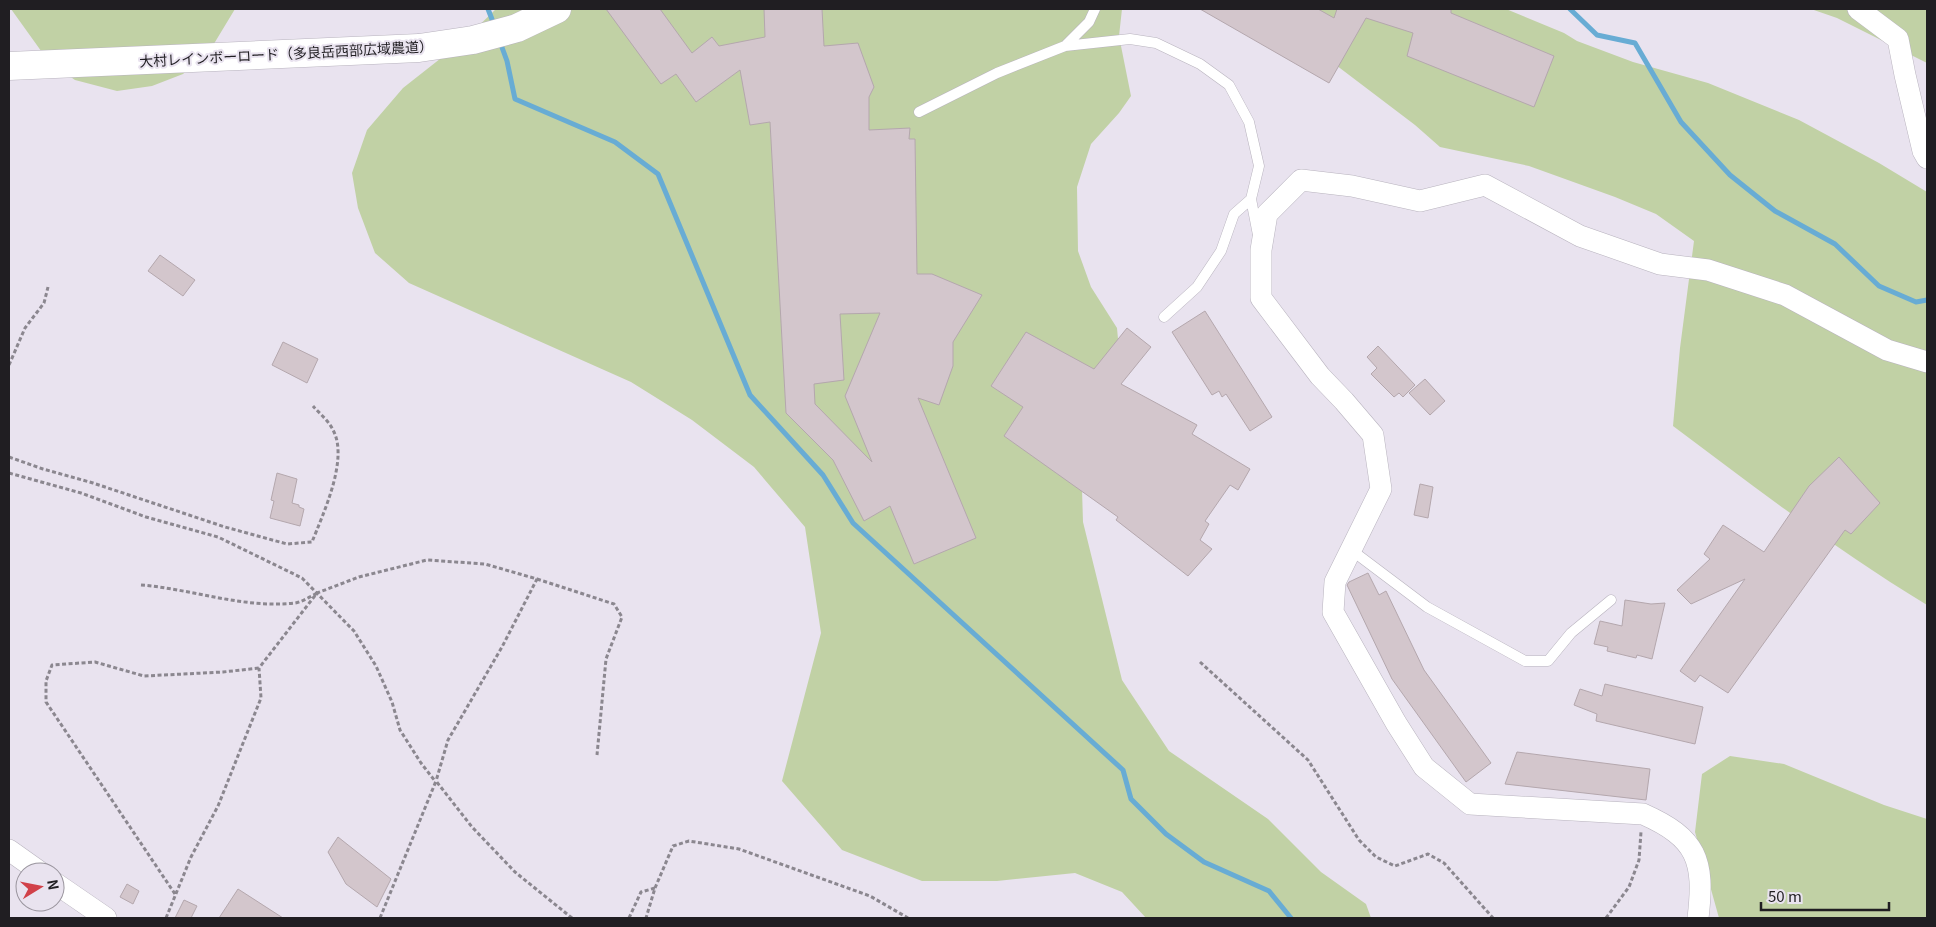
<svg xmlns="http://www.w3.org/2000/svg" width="1936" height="927" font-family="Georgia,'Noto Sans JP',serif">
<rect width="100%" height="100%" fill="#e9e3ef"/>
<path fill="#c1d1a5" d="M11,9H235L212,47L183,74L152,86L117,91L75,80L49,62Z
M496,9H1122L1119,36L1131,96L1119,113L1091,144L1077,187L1078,251L1091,287L1117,328L1120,361L1081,456L1083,522L1122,680L1169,751L1268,819L1321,872L1366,904L1371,918H1146L1122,892L1075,873L997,881H922L842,850L782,781L821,633L805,527L754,467L692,420L631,382L409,283L375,253L358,208L352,173L367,130L403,88L464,40Z
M1262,9H1506L1564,33L1577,41L1633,62L1708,83L1799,120L1879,163L1927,192V605C1838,551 1756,488 1673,426L1680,348L1694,241L1656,214L1615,197L1529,166L1440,147L1415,125Z
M1811,9H1927V63L1837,18Z
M1730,756L1784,764L1884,805L1927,819V918H1719L1695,832L1702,774Z"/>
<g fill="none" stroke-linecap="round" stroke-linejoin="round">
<path stroke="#68acd4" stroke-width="5" d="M488,9L495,27
M1570,9L1597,35L1635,43L1681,122L1730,175L1775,211L1835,244L1879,286L1916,302L1927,300
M500,42L507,61L515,99L615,142L658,174L750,395L823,475L853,523L1123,770L1131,799L1166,834L1204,862L1269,891L1291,918"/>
</g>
<path fill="#d3c6cc" stroke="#b4a7ad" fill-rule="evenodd" d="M606,9H660L692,53L712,37L719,46L765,37L764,9H822L824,46L858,43L874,87L869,97V130L910,128L909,139H915L917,274H932L982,295L953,342V366L939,405L918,398L976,538L914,564L890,506L864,521L833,460L786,413L770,122L750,125L740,70L696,102L676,74L661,84ZM880,313L845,396L872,462L815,404L814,384L844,380L840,314Z
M1200,9H1318L1334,18L1337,9H1451V13L1554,56L1534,107L1407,56L1413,33L1366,18L1329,83Z
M160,255L195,280L183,296L148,271Z
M1205,311L1272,417L1250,431L1226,394L1222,397L1219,391L1212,395L1172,332Z
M1127,328L1151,347L1121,384L1197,425L1192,434L1250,469L1238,490L1230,485L1205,521L1209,524L1200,540L1212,549L1188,576L1116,520L1118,517L1004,436L1023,407L991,386L1026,332L1094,369Z
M283,342L318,359L307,383L272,365Z
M1378,346L1415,385L1403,397L1399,393L1394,397L1371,374L1377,368L1367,357Z
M1425,379L1445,401L1430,415L1409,393Z
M1839,457L1880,503L1851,534L1845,530L1728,693L1700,675L1695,682L1680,671L1745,579L1691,604L1677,590L1710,559L1704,554L1723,525L1764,552L1809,486Z
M277,473L297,479L292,503L299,505V507L304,509L300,526L270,518L274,501L271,500Z
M1420,484L1433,487L1428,518L1414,515Z
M1368,573L1379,595L1386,591L1424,670L1491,763L1466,782L1392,679L1347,585L1349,582Z
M1625,600L1651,604L1665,603L1652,659L1637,655L1636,658L1607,651L1608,647L1594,644L1600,621L1622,626Z
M1605,684L1703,707L1695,744L1596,721L1597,714L1574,705L1580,689L1602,696Z
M1517,752L1650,769L1646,800L1505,784Z
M338,837L391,879L377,907L346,884L328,852Z
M127,884L139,891L133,904L120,897Z
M238,889L283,918H219Z
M184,900L197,906L191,918H175Z"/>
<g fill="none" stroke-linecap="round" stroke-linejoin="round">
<g stroke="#b8b3be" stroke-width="11">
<path id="lane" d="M1065,46L1089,22L1095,9
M919,112L997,73L1065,46L1130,39L1156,43L1200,64L1229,85L1249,122L1259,166L1251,199L1258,235
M1164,317L1197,287L1221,251L1234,214L1251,199
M1350,549L1427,607L1525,661H1548L1571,633L1611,600"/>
</g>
<g stroke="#b8b3be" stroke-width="22">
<path id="street" d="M1858,9L1898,39L1905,75L1923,151L1927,158
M9,850L40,872
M55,883L106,918
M1698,918C1705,860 1697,838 1643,814L1470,804L1424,767L1396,723L1333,612L1335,582L1381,489L1373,435L1344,401L1320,376L1261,298V250L1267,214L1301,180L1352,186L1420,201L1485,185L1580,236L1660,264L1708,270L1785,295L1887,350L1927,362"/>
</g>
<g stroke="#b8b3be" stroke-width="29">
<path id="secondary" d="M9,66L419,48L473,40L517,28L557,9"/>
</g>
<path stroke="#8b878f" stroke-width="3" stroke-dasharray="4 2.5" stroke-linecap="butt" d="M9,365L25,328L44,303L48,287
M9,457L43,469L93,483L225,527L287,544L312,542C323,514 349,459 333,430C329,421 319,413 313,406
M9,473L81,493L146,517L218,537L302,578L354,631L376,666L392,702L400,730L421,763L435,781
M537,579L614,604L622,617L606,659L597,755
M141,585C192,589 244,609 295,603C302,602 309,597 316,594
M1200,662L1308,760L1359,840L1376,857L1395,866L1428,854L1444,863L1493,918
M655,888L673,846L689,841L739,849L870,896L908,918
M175,894L46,702V681L52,665L95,662L144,676L223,672L259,668
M166,918L191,857L218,806L261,698L259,668L317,593L359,577L427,560L485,564L537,579L502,647L448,740L436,781
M380,918L436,781L472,827L515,872L572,918
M629,918L641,892L655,888L646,918
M1606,918L1629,887L1639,860L1641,832"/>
<use href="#lane" stroke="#fff" stroke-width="10"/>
<use href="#street" stroke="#fff" stroke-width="21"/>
<use href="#secondary" stroke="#fff" stroke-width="28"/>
</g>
<g text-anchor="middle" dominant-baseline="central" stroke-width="4" stroke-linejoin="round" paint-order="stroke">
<g font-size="14" fill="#201e22" stroke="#e9e3ef">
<text transform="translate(286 53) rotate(-3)">大村レインボーロード（多良岳西部広域農道）</text>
</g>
</g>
<rect width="1936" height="927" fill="none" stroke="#201e22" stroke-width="20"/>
<g transform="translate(40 887) rotate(80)"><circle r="24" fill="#e9e3ef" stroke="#99949d"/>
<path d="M0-4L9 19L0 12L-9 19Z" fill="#d14149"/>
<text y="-8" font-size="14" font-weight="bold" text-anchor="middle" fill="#201e22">N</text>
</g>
<path d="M1761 902v8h128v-8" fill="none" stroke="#201e22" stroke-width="2.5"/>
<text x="1768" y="902" font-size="15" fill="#201e22" stroke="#e9e3ef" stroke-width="4" paint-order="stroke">50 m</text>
</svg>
